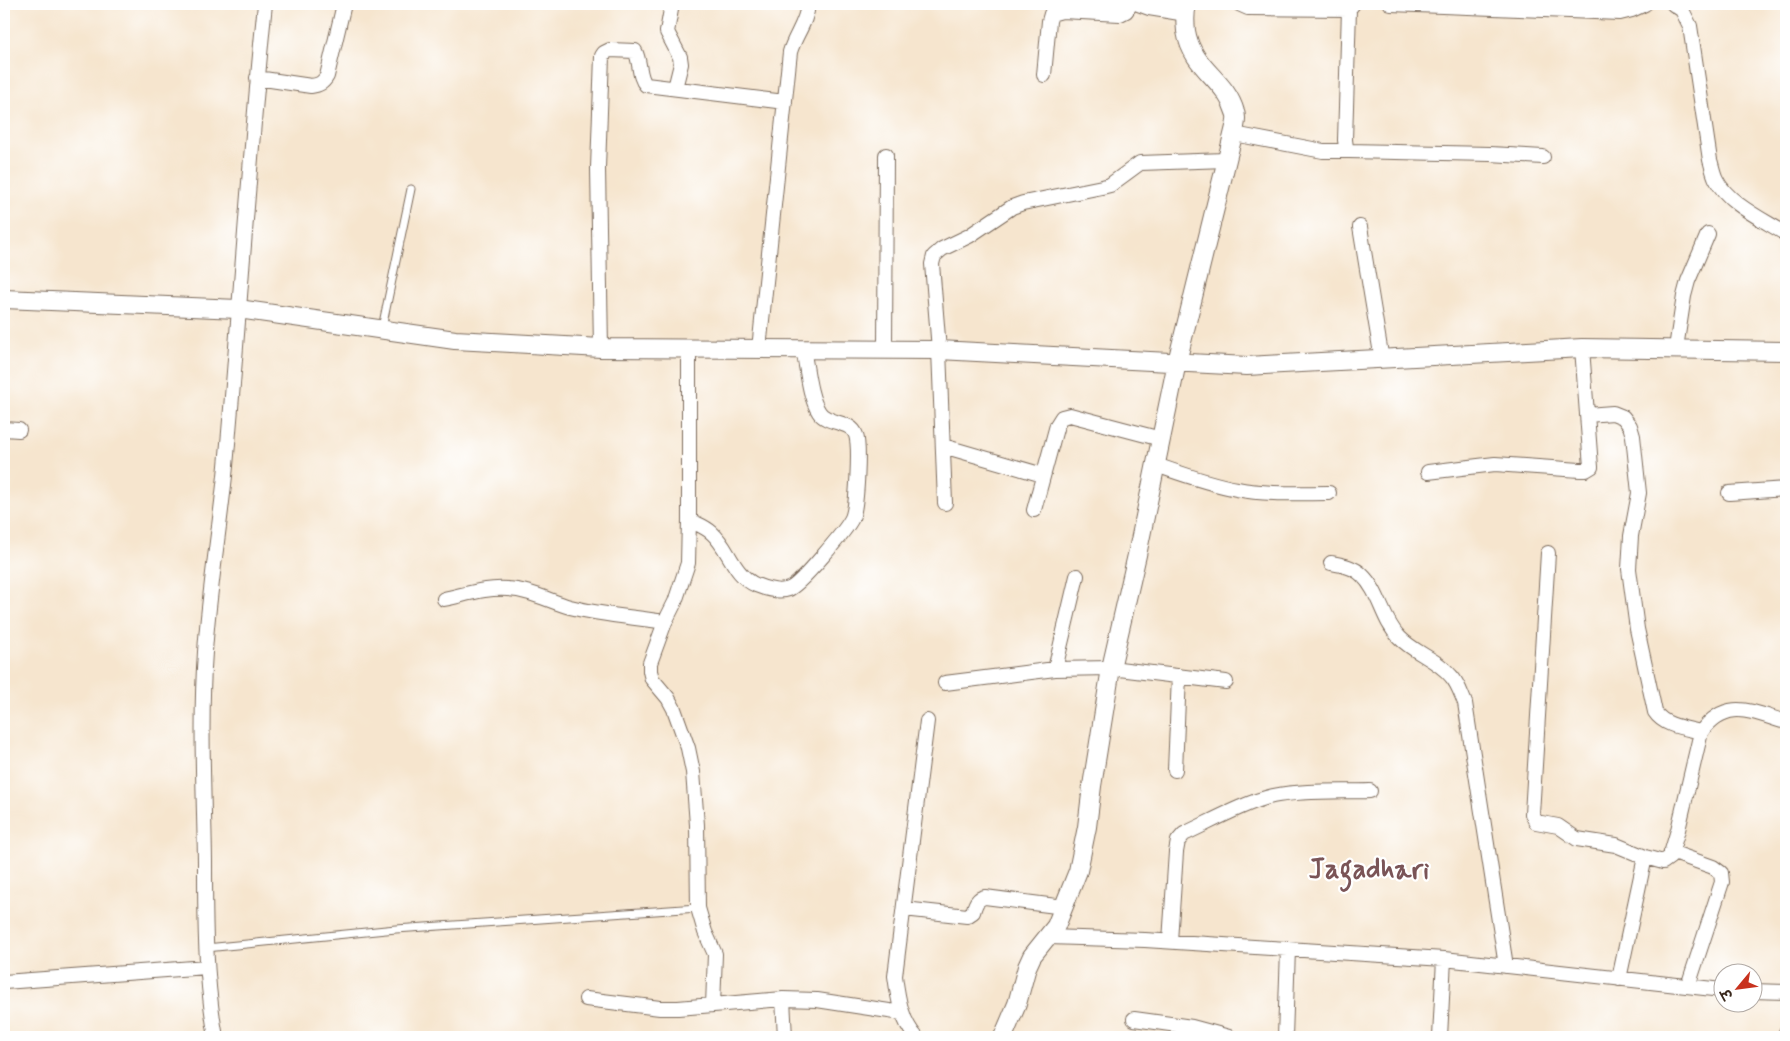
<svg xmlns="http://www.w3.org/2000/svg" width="1790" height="1041" font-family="Mynerve,'Playpen Sans Deva',sans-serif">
<rect width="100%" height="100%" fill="#fff"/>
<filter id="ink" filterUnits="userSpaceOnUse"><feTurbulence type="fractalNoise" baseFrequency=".02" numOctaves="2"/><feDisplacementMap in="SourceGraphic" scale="10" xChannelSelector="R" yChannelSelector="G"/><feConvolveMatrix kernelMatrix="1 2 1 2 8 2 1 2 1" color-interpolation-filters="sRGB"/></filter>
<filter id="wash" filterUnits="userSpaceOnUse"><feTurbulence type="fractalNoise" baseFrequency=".0096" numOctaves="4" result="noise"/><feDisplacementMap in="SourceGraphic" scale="20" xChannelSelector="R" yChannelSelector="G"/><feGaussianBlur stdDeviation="1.12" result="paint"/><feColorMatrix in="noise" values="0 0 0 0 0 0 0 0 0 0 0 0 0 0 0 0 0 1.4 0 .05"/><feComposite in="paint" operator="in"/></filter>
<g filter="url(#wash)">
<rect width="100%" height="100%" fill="#f6e5ce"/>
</g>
<g filter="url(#ink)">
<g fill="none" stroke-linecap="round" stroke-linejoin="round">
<g stroke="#7c6b5c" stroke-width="9">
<path id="service" d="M382,328L411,189
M206,948L396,929L698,908"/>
</g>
<g stroke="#7c6b5c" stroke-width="16">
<path id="minor" d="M672,4L667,32L680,57L681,64L675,88
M1138,4L1149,8L1186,14
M1239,4L1248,8L1349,9
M1353,4L1349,9L1345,140L1346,147L1349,151L1490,154L1543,157
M1391,4L1620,13L1632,10L1645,4
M1673,4L1682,10L1690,26L1710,160C1712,166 1713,173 1716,179C1727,203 1764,220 1786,234
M1044,75L1049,21L1051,14L1062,11L1120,14L1126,11L1131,4
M257,78L311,86C319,85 323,83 327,76L344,4
M1234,134L1323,151H1349
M1360,227L1382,360
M601,348L598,168L602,56L604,53L610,50L635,51C641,62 638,77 646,85L785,102
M1676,348L1684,296L1688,281L1708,234
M759,349L790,52C795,35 807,22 808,4
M885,349L886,155
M689,350V520L688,563L675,602L665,622L650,663V671L652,679L668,698L674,709L688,748L693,772L697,825L698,908L705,932L715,954L713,1005
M1587,415L1613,413L1623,417L1630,426L1633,436L1639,493L1631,536L1629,569L1637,629L1655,712C1664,726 1685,728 1701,732
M4,429L19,430
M943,446L1043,475
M1156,465C1182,474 1209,484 1237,489C1267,495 1299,493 1329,493
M1428,472L1495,464L1580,470H1586L1591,467L1582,348
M1729,493L1786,489
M945,503L939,350L932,264L934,256L942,249L969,236L1012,207L1023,203L1102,187L1110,185L1140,163L1226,160
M1034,510L1057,425L1062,417L1070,415L1161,439
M689,520C697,524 706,527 712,533C729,548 733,575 756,585C766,589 779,593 789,589C799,586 847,529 852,518C857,506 860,447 856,435C851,420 827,425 819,412C809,397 807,367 803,349
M1548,553L1532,814L1536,822L1558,826L1577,839L1616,845L1645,857L1663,862L1670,857L1678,830L1701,732C1727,697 1751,712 1786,722
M1331,563C1342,565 1354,567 1362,575C1380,592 1382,620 1399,637C1414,653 1437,659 1451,676C1458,683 1461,694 1465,703L1506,966
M444,599C464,595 487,587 508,589C530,590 549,601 570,607C601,615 633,617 665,622
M1055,669L1077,576
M945,683L1055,669L1111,668L1226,682
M1175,770L1179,676
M1671,852L1713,867L1721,873L1722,882L1688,986
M904,909L967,916L973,912C975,905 977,898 985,897L1064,907
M1048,937L1145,940L1444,959L1722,990
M1170,941L1176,852L1178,841L1184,834C1210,822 1246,802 1273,796C1304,790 1338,792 1370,791
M1619,979L1645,857
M4,982L207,967
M1752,991L1786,992
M586,999L660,1008H678L783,999L817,1000L902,1013
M783,999L785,1037
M1134,1019L1192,1027L1229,1037
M216,1037C205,979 205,920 205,861C204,792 200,721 205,652C209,590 220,528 226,466C240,312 249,158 265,4
M916,1037C901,1020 898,998 895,976L927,721
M1285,1037L1288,949
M1440,1037L1444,959
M1785,1037L1786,1032"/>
</g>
<g stroke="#7c6b5c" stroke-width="20">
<path id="tertiary" d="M4,299L238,309L455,340L601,348L939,350L1247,366L1582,348L1786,351
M1003,1037L1017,1004L1027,967L1032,956L1056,926L1078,871L1087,827L1092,786L1111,668L1137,555L1177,362L1235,127C1236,122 1237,116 1235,112C1226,79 1192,69 1186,31C1185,22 1185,12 1187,4"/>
</g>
<use href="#service" stroke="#fff" stroke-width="7"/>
<use href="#minor" stroke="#fff" stroke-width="14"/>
<use href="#tertiary" stroke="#fff" stroke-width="18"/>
</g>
</g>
<g text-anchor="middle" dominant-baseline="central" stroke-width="4.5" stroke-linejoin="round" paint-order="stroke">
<g font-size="28" font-weight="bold" fill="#7a5457" stroke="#fff">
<text x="1369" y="870">Jagadhari</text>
</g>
</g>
<rect width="1790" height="1041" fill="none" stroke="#fff" stroke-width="20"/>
<g transform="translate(1738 988) rotate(241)"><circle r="24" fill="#ffffff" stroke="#b1aaa5"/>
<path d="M0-4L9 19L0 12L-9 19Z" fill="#c8321e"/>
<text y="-8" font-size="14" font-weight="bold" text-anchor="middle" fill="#3b2a1e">उ</text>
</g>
</svg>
